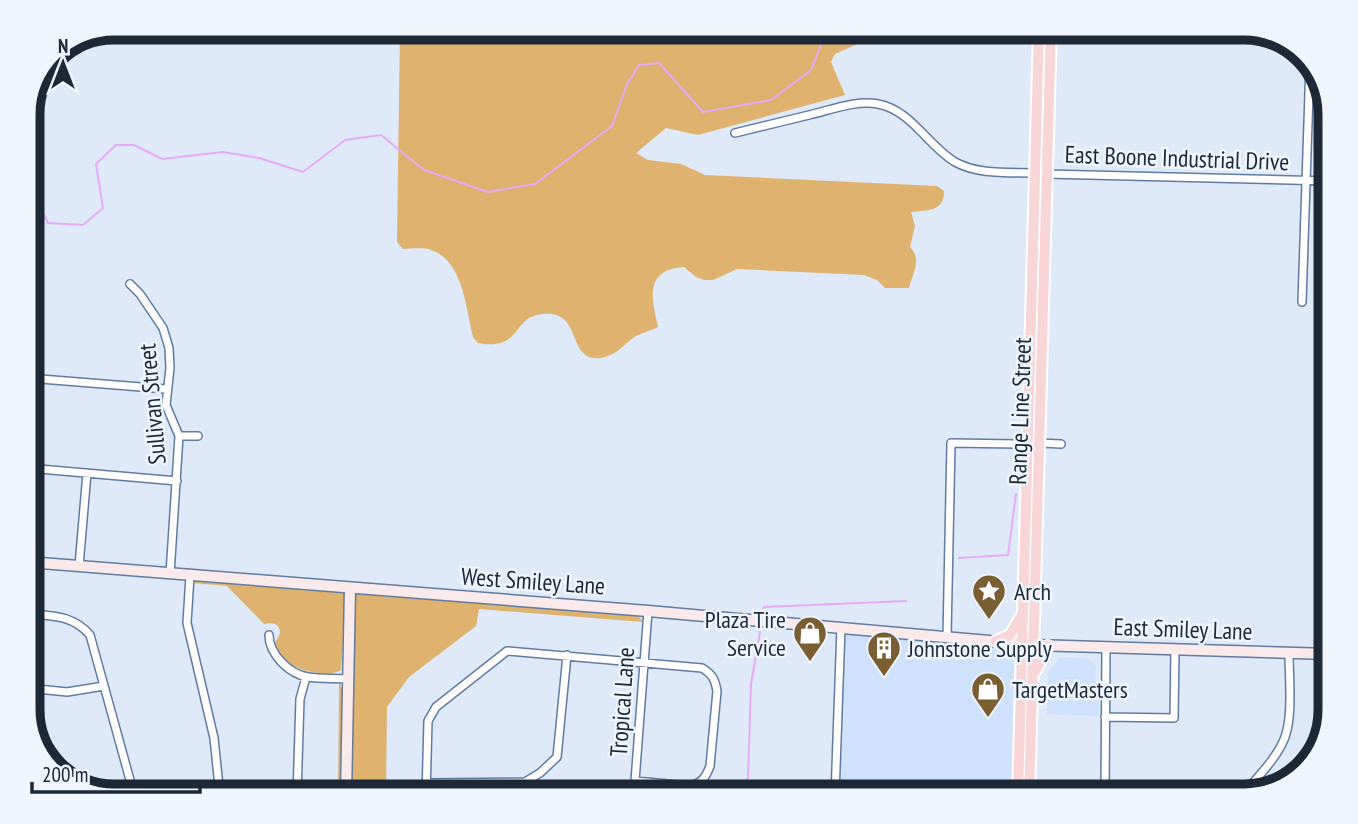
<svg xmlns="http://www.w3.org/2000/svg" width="1358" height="824" font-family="'PT Sans Narrow',sans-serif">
<rect width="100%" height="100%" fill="#dee9fa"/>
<path fill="#cee2fe" d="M852,633L925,638L994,647L1008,651L1013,655L1015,680L1012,796H840L844,636Z
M1061,657L1089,659L1096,666L1095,696L1099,697V716L1047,714L1048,672Z"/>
<path fill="#dfb26e" d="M400,28H894L835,54L831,62L845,95L698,135L666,128L636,153L648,160L681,164L705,175L937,186L944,191C944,212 928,210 911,212L915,226L910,247C922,259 913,273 909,288H885L877,280L864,275L737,269L713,280H704L696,277L684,267C643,270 652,299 658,327C650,331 640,333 633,338C622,346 617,355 601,358C564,363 586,305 537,315C513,320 520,351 478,343L473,337C466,309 463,260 431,250C423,247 411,249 403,249L397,242Z
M194,580L341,590L346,597L341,670C326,680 273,667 275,643C276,640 279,637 280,633C280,624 273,622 264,624L227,586L192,583Z
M357,591L638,615L643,622L479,609L476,626L409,677L387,707L386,796H349L354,594Z
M339,682L344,691L342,796H338Z"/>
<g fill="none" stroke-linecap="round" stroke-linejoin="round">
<path stroke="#e5aafc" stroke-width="2" d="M28,183L48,223L83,225L103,208L96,164L116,145H134L162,159L223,152L259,158L303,172L345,140L381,135L424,170L488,192L535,184L612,126L627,84L639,65L659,63L703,112L771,100L811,70L822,42L842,28
M959,558L1008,555L1016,494
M762,611L764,607L906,601
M739,796L748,778L751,684L760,632"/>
<g stroke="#617ca0" stroke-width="10">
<path id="street" d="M735,133C760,127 784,121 809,115C831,110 855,100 878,104C911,110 928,146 955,162C979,175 1008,172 1035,173
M1047,174L1330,181
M130,284L140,294L163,328L169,348L170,368L166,405L179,436L170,574
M1302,302L1310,63
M28,347L32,378
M28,378L166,389
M179,436H198
M1040,443L1061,444
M28,468L177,481
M79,566L87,473
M190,576L187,623L214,738L220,796
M28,614C53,616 73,615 90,635L130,780L132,796
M269,635C269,654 289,674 308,677C321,679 335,678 348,679
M947,637L951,443L1027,444
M28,688L67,692L104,686
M30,688L31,723
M1105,717L1174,718L1175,650
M426,783L525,782L540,773L557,757L567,655
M297,796L300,699L306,677
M426,796L428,721L436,707L507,651L702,668C712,674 715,679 717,691L710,766C706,777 702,783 690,786L635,781
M632,796L635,781L648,611
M835,796L841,627
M1105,796L1106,648
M1242,796C1256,778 1277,759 1285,737C1293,715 1289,677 1289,653"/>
</g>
<g stroke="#617ca0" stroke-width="13">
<path id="secondary" d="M28,562L648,611L1034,645L1330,654
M346,796L350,588"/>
</g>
<g stroke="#fff" stroke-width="14">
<path id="primary" d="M996,641L1010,635L1022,615
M1036,670L1048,646
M1018,796L1039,28
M1029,796L1051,28"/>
</g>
<use href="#street" stroke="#fff" stroke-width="7"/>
<use href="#secondary" stroke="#fbeaeb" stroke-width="10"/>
<use href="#primary" stroke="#f8d5d6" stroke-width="10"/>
</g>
<defs>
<g id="sight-pin" transform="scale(1.75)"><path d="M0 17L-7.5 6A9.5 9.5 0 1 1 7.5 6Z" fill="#7a5d31" stroke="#f0f6fe"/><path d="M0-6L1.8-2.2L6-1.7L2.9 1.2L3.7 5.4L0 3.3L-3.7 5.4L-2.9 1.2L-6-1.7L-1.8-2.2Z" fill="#fff"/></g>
<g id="shop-pin" transform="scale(1.75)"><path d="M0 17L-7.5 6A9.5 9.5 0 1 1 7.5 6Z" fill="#7a5d31" stroke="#f0f6fe"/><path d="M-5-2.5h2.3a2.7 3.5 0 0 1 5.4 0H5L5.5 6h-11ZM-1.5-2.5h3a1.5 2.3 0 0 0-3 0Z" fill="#fff"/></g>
<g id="building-pin" transform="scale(1.75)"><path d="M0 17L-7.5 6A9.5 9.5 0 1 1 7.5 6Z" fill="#7a5d31" stroke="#f0f6fe"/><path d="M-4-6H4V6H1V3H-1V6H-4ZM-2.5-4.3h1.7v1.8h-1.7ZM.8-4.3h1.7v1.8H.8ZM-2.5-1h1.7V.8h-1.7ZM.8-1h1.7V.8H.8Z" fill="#fff"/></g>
</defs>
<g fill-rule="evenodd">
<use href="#sight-pin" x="989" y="591"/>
<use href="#shop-pin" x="810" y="633"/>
<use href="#building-pin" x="884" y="648"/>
<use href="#shop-pin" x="988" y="689"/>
</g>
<g text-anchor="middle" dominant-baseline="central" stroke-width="5" stroke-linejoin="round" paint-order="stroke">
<g font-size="24" fill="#1d2837" stroke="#f0f6fe">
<text transform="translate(1177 158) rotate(2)">East Boone Industrial Drive</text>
<text transform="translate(152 404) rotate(-95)">Sullivan Street</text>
<text transform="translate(1020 411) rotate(-88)">Range Line Street</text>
<text transform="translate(533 581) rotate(4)">West Smiley Lane</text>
<text transform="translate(1183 629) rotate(2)">East Smiley Lane</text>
<text transform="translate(622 702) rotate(-86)">Tropical Lane</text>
</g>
<g font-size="24" fill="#1d2837" stroke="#f0f6fe" text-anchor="start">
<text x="1014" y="591">Arch</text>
<text x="786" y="619" text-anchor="end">Plaza Tire<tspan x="786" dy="28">Service</tspan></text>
<text x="908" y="648">Johnstone Supply</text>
<text x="1012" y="689">TargetMasters</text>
</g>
</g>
<path d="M0 0H1358V824H0ZM114 40H1244A74 74 0 0 1 1318 114V710A74 74 0 0 1 1244 784H114A74 74 0 0 1 40 710V114A74 74 0 0 1 114 40Z" fill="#f0f6fe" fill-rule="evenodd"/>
<path fill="none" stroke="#1d2837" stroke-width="9" d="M114 40H1244A74 74 0 0 1 1318 114V710A74 74 0 0 1 1244 784H114A74 74 0 0 1 40 710V114A74 74 0 0 1 114 40Z"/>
<g transform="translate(63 63)" stroke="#f0f6fe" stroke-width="5" paint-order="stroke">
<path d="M0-5L12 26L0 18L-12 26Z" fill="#1d2837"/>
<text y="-10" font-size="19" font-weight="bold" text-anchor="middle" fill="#1d2837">N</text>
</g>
<path d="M32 782v10h168v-10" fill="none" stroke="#1d2837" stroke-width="3.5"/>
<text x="42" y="782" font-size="21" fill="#1d2837" stroke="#f0f6fe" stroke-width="5" paint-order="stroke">200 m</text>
</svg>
